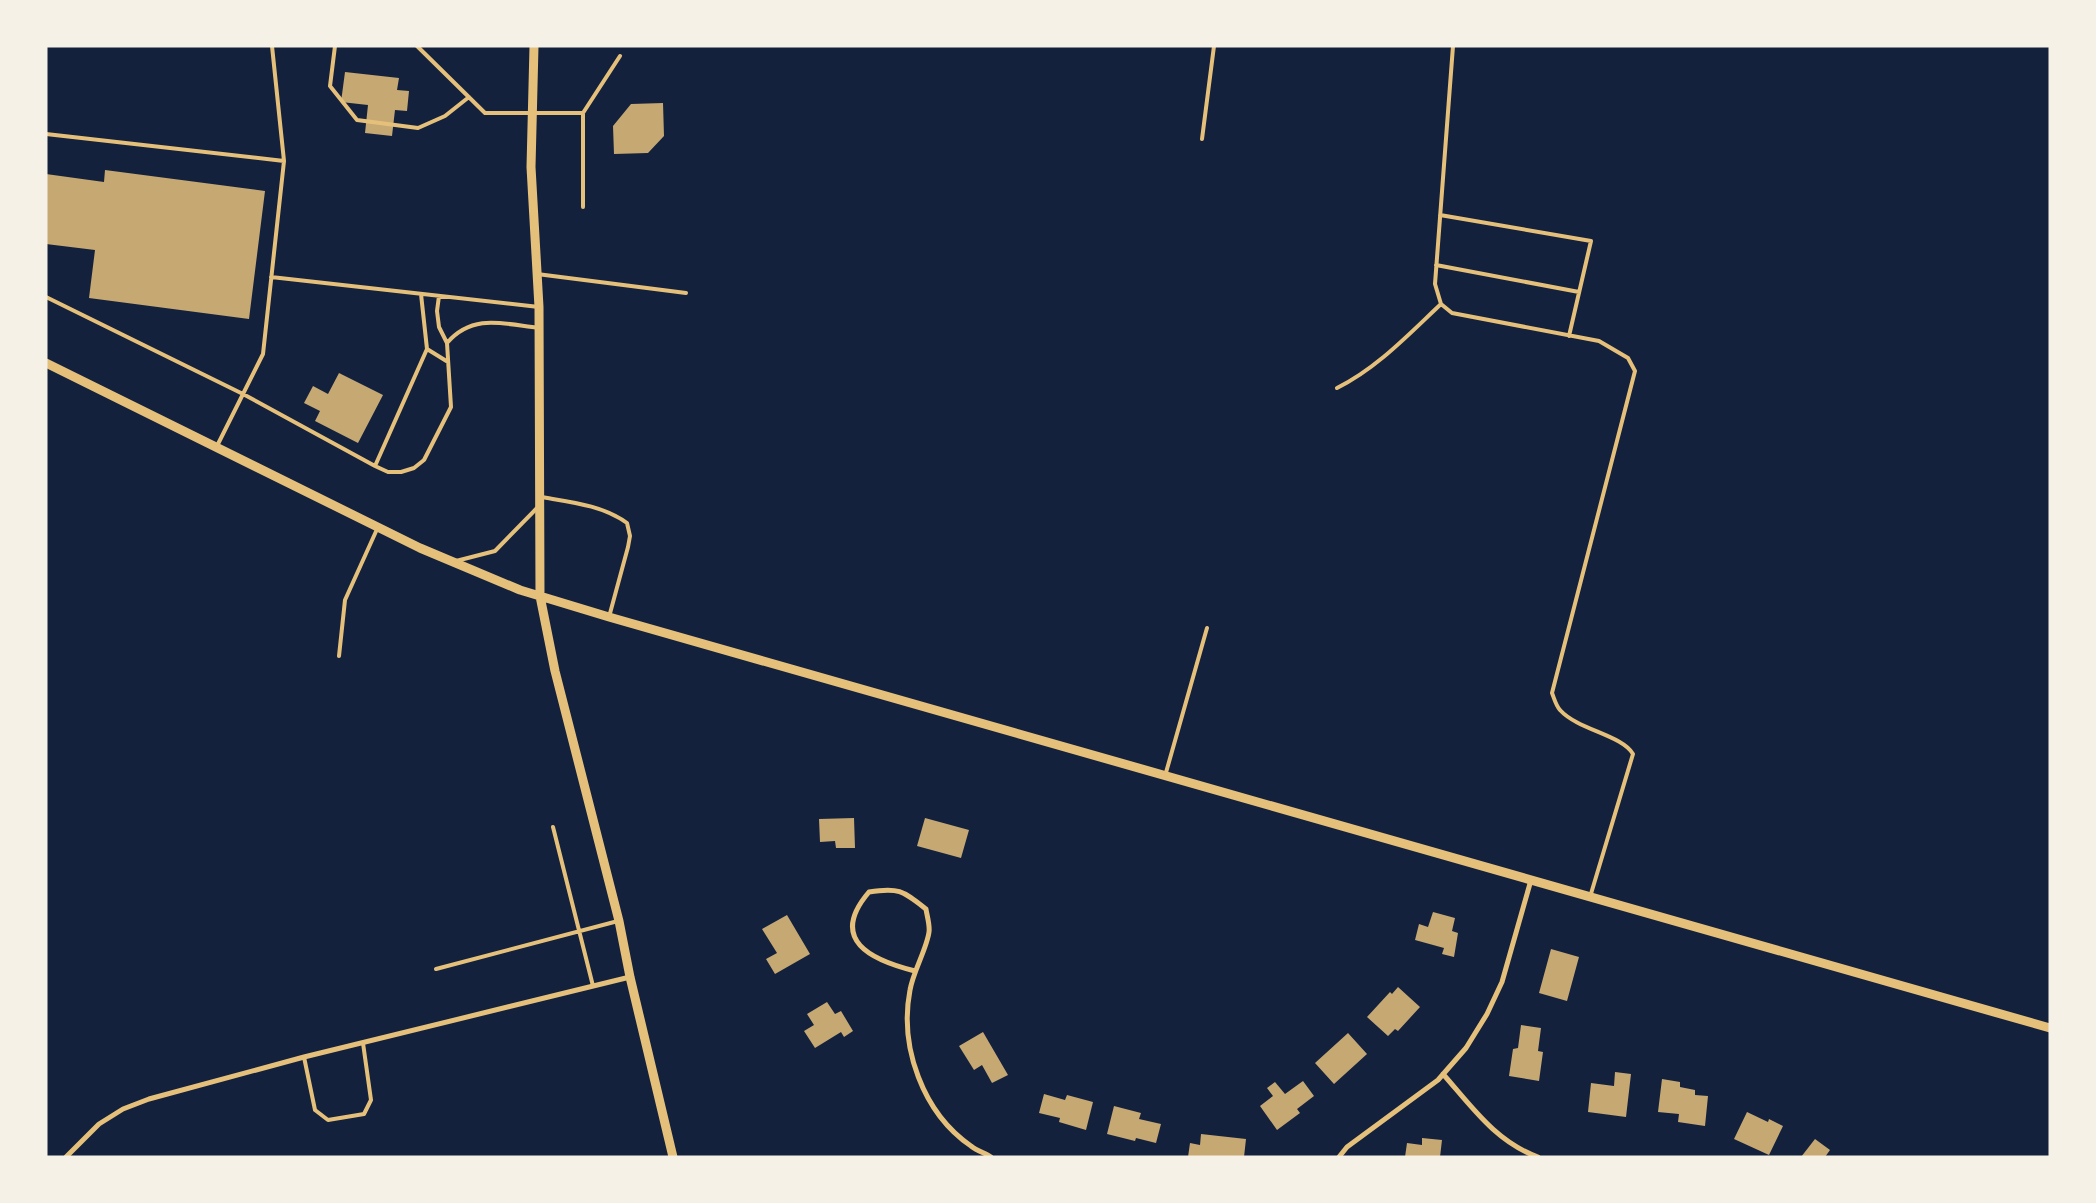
<svg xmlns="http://www.w3.org/2000/svg" width="2096" height="1203" font-family="Commissioner,sans-serif">
<rect width="100%" height="100%" fill="#14213d"/>
<path fill="#c6a872" d="M345,72L399,78L397,90L409,91L407,111L395,110L392,136L365,133L368,105L341,102Z
M663,103L664,136L648,153L614,154L613,126L631,104Z
M105,170L265,191L249,319L89,298L95,250L46,244V174L104,182Z
M339,373L383,395L358,443L315,421L320,411L304,403L313,386L328,394Z
M854,818L855,848H836L835,841L820,842L819,819Z
M925,818L969,830L961,858L917,846Z
M1433,912L1455,918L1452,931L1458,933L1454,957L1442,954L1444,948L1415,940L1419,924L1428,927Z
M787,915L810,954L775,974L766,959L777,953L762,929Z
M1551,949L1579,957L1567,1001L1539,993Z
M1398,987L1420,1007L1398,1031L1395,1029L1388,1036L1367,1017L1390,992L1392,994Z
M827,1002L835,1014L841,1011L853,1031L844,1037L841,1032L815,1048L804,1031L814,1025L807,1014Z
M1521,1025L1541,1028L1538,1051L1543,1052L1539,1081L1509,1076L1513,1049L1518,1048Z
M983,1032L1008,1075L992,1083L982,1065L974,1070L959,1046Z
M1348,1033L1367,1054L1334,1084L1315,1063Z
M1615,1072L1631,1074L1626,1117L1588,1112L1591,1083L1614,1086Z
M1662,1079L1680,1082V1087L1695,1090V1095L1708,1096L1705,1126L1678,1122L1679,1114L1658,1112Z
M1303,1081L1314,1096L1297,1109L1300,1113L1277,1130L1260,1106L1273,1096L1267,1088L1275,1082L1285,1094Z
M1044,1094L1065,1100L1067,1095L1093,1102L1086,1130L1059,1122L1060,1118L1039,1113Z
M1114,1106L1141,1113L1139,1119L1161,1124L1156,1143L1136,1138L1135,1141L1107,1134Z
M1747,1112L1768,1122L1769,1119L1783,1126L1769,1155L1734,1139Z
M1201,1134L1246,1139L1244,1157H1188L1190,1143L1200,1145Z
M1422,1138L1442,1140L1440,1157H1405L1407,1143L1422,1145Z
M1815,1139L1830,1150L1825,1157H1801Z"/>
<g fill="none" stroke-linecap="round" stroke-linejoin="round">
<path stroke="#e5c07b" stroke-width="4" d="M335,46L330,86L357,120L418,128L445,116L469,97
M417,46L485,113H583
M1453,46L1435,284L1441,304L1452,313L1599,341L1628,358L1635,371L1552,693C1554,698 1556,706 1560,710C1578,730 1622,735 1633,754L1590,897
M46,134L284,161L272,46
M1202,139L1214,46
M583,207V113L620,56
M1440,215L1591,241L1569,336
M1436,265L1579,292
M537,274L686,293
M271,277L539,307
M46,297L243,394L375,466L388,472H401L414,468L424,460L451,407L447,343L439,327L437,311L439,296
M447,343C473,313 504,324 539,328
M427,349L448,362
M1337,388C1377,368 1408,335 1441,304
M217,446L263,354L284,161
M375,466L427,349L421,294
M541,497C570,502 602,505 627,523L630,536L628,547L609,617
M456,561L495,551L537,508
M339,656L345,600L378,527
M1165,776L1207,628
M553,827L593,986
M436,969L618,921
M304,1057L315,1110L328,1120L364,1114L371,1100L363,1043"/>
<path stroke="#e5c07b" stroke-width="5" d="M915,971C871,960 828,940 869,892C899,887 903,891 926,909C927,916 930,925 929,932C927,948 913,972 910,990C899,1047 923,1113 971,1146C977,1151 985,1153 991,1157
M1443,1074C1472,1107 1496,1142 1538,1157
M66,1157L99,1124L123,1109L149,1099L304,1057L630,977
M1339,1157L1347,1147L1438,1080L1466,1048L1487,1014L1502,982L1531,880"/>
<path stroke="#e5c07b" stroke-width="9" d="M534,46L531,167L539,307L540,596L555,671L619,921L630,977L673,1157
M46,363L420,548L520,590L609,617L2050,1028"/>
</g>
<rect width="2096" height="1203" fill="none" stroke="#f6f1e7" stroke-width="95"/>
</svg>
